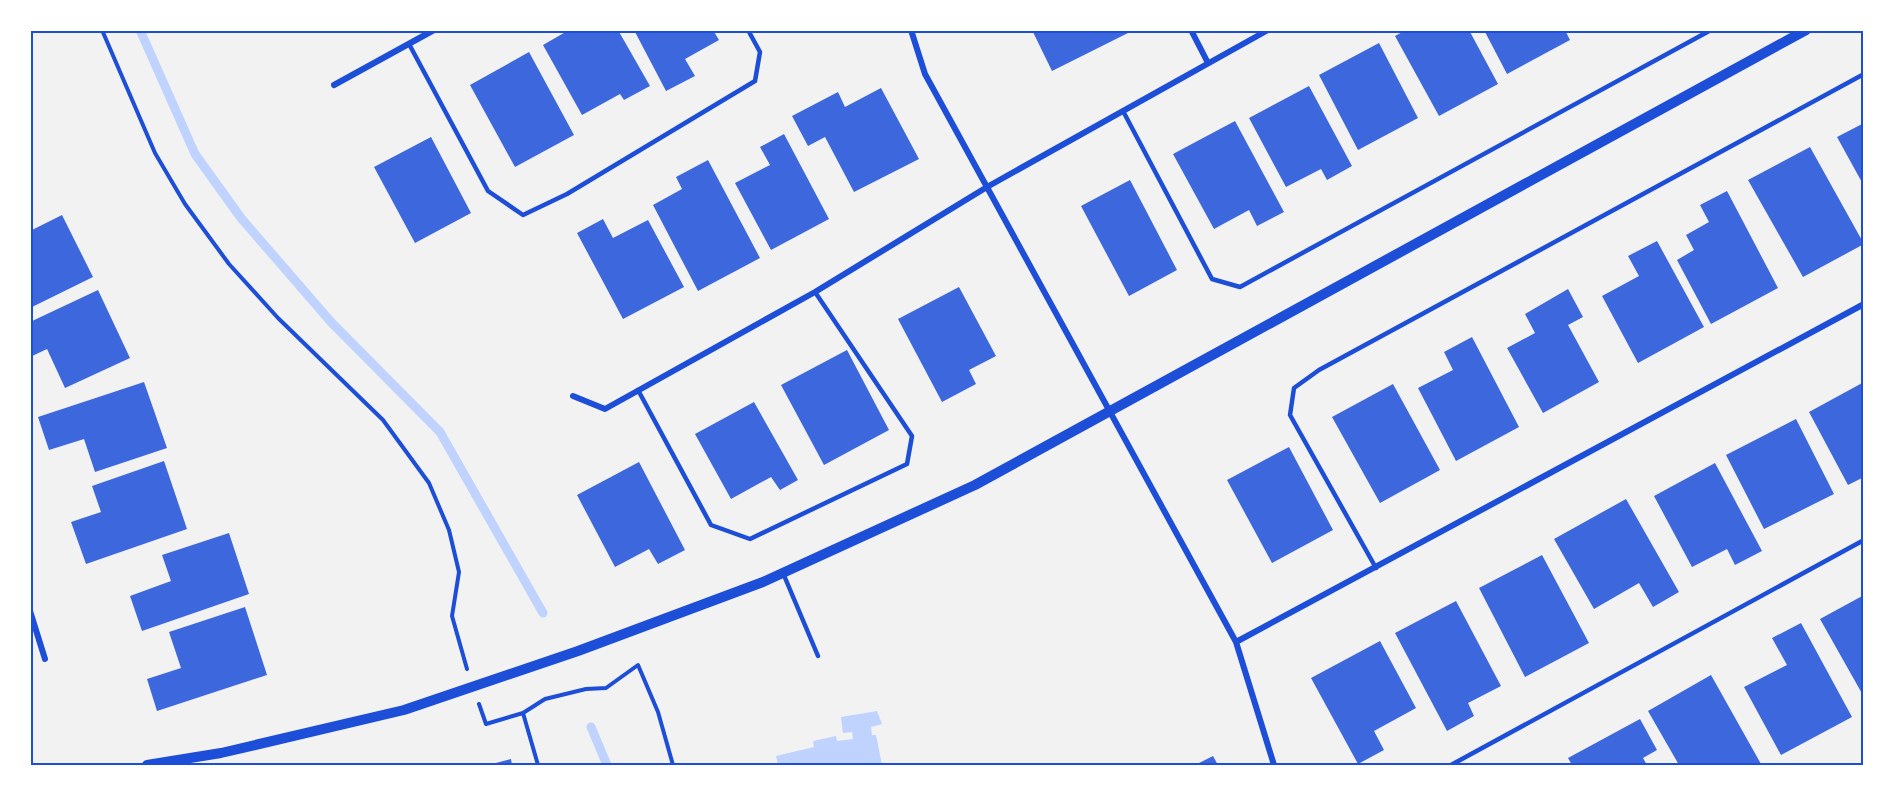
<svg xmlns="http://www.w3.org/2000/svg" width="1894" height="795" font-family="Cabin,sans-serif">
<rect width="100%" height="100%" fill="#f2f2f2"/>
<path fill="#bfd3fe" d="M877,711L882,724L871,727L872,735H876L882,765H778L776,756L814,747L813,741L836,736L837,741L853,739L852,732L843,733L841,717Z"/>
<g fill="none" stroke-linecap="round" stroke-linejoin="round">
<path stroke="#bfd3fe" stroke-width="9" d="M140,30L195,154L241,218L331,322L440,432L543,613
M591,727L607,765"/>
</g>
<path fill="#3d67dc" d="M569,30H618L650,86L624,100L620,94L582,115L543,45Z
M634,30H713L719,40L685,59L695,76L666,91Z
M1032,30H1134L1052,71Z
M1406,30H1469L1498,84L1439,116L1395,36Z
M1484,30H1565L1570,40L1507,74Z
M1379,43L1418,118L1358,150L1319,75Z
M529,52L574,135L515,167L470,85Z
M1309,86L1352,166L1327,180L1321,169L1286,187L1249,118Z
M881,88L919,159L854,192L825,137L808,146L792,116L838,92L845,107Z
M1235,121L1284,212L1257,226L1249,210L1214,229L1173,154Z
M1864,123V186L1837,137Z
M784,134L829,219L771,250L735,183L770,165L760,147Z
M431,137L471,213L415,243L374,167Z
M1810,147L1864,244L1803,277L1748,180Z
M708,160L760,258L698,291L653,205L682,189L676,177Z
M1130,180L1177,270L1129,296L1081,206Z
M1727,191L1778,288L1711,324L1677,260L1694,250L1686,235L1709,222L1700,205Z
M62,215L93,277L30,308V231Z
M603,219L613,238L648,220L684,287L623,319L577,233Z
M1657,241L1704,327L1638,363L1602,296L1639,276L1628,256Z
M959,287L996,356L969,370L976,384L942,402L898,319Z
M1568,289L1583,317L1568,325L1599,382L1543,413L1507,348L1535,333L1525,314Z
M98,290L130,358L65,388L47,349L30,357V322Z
M1472,337L1519,427L1456,461L1418,388L1453,370L1444,352Z
M847,350L889,430L824,465L781,385Z
M144,382L167,448L95,472L84,439L49,450L38,417Z
M1864,382V477L1848,485L1809,412Z
M1393,384L1440,470L1380,503L1332,417Z
M754,402L798,480L780,490L771,477L731,499L695,434Z
M1796,419L1834,494L1764,529L1726,455Z
M1289,447L1333,530L1272,563L1227,480Z
M164,461L187,529L86,564L71,522L101,512L92,486Z
M639,462L685,550L658,564L649,549L615,567L577,495Z
M1715,463L1762,551L1735,565L1727,549L1692,567L1654,496Z
M1626,499L1679,592L1653,607L1639,583L1594,609L1554,539Z
M229,533L249,594L142,631L130,596L171,581L162,555Z
M1542,555L1589,643L1525,677L1479,588Z
M1864,595V697L1820,619Z
M1456,601L1501,686L1468,703L1474,716L1447,731L1395,633Z
M245,607L267,675L157,711L147,679L181,668L169,632Z
M1801,623L1852,717L1781,755L1744,687L1787,665L1772,638Z
M1380,641L1416,708L1374,731L1384,750L1358,764L1311,678Z
M1711,675L1761,764L1759,765H1679L1648,711Z
M1640,719L1657,750L1643,758L1647,765H1572L1568,758Z
M1213,756L1218,765H1195Z
M511,759L512,765H492V764Z"/>
<g fill="none" stroke-linecap="round" stroke-linejoin="round">
<path stroke="#1d4ed8" stroke-width="4" d="M102,30L155,153L185,204L229,264L278,318L383,420L429,483L449,530L459,572L452,616L467,669
M479,704L486,724L523,713L545,699L586,689L606,688L638,665L658,712L673,765
M523,713L538,765"/>
<path stroke="#1d4ed8" stroke-width="4.5" d="M409,44L488,191L523,215L567,194L755,81L760,52L748,30
M1123,111L1212,279L1240,287L1711,30
M638,390L711,525L750,539L907,464L912,436L815,292
M1376,568L1290,415L1294,388L1319,370L1864,74
M783,573L818,656
M1451,765L1864,540"/>
<path stroke="#1d4ed8" stroke-width="6" d="M911,30L925,74L1236,642L1274,765
M1191,30L1208,63
M334,85L434,30
M573,396L605,409L815,292L987,187L1268,30
M30,611L45,659
M1236,642L1864,304"/>
<path stroke="#1d4ed8" stroke-width="10" d="M147,765L221,753L404,710L578,651L763,582L975,485L1806,30"/>
</g>
<rect width="1894" height="795" fill="none" stroke="#ffffff" stroke-width="63"/>
<rect x="32" y="32" width="1830" height="732" fill="none" stroke="#1d4ed8" stroke-width="2"/>
</svg>
